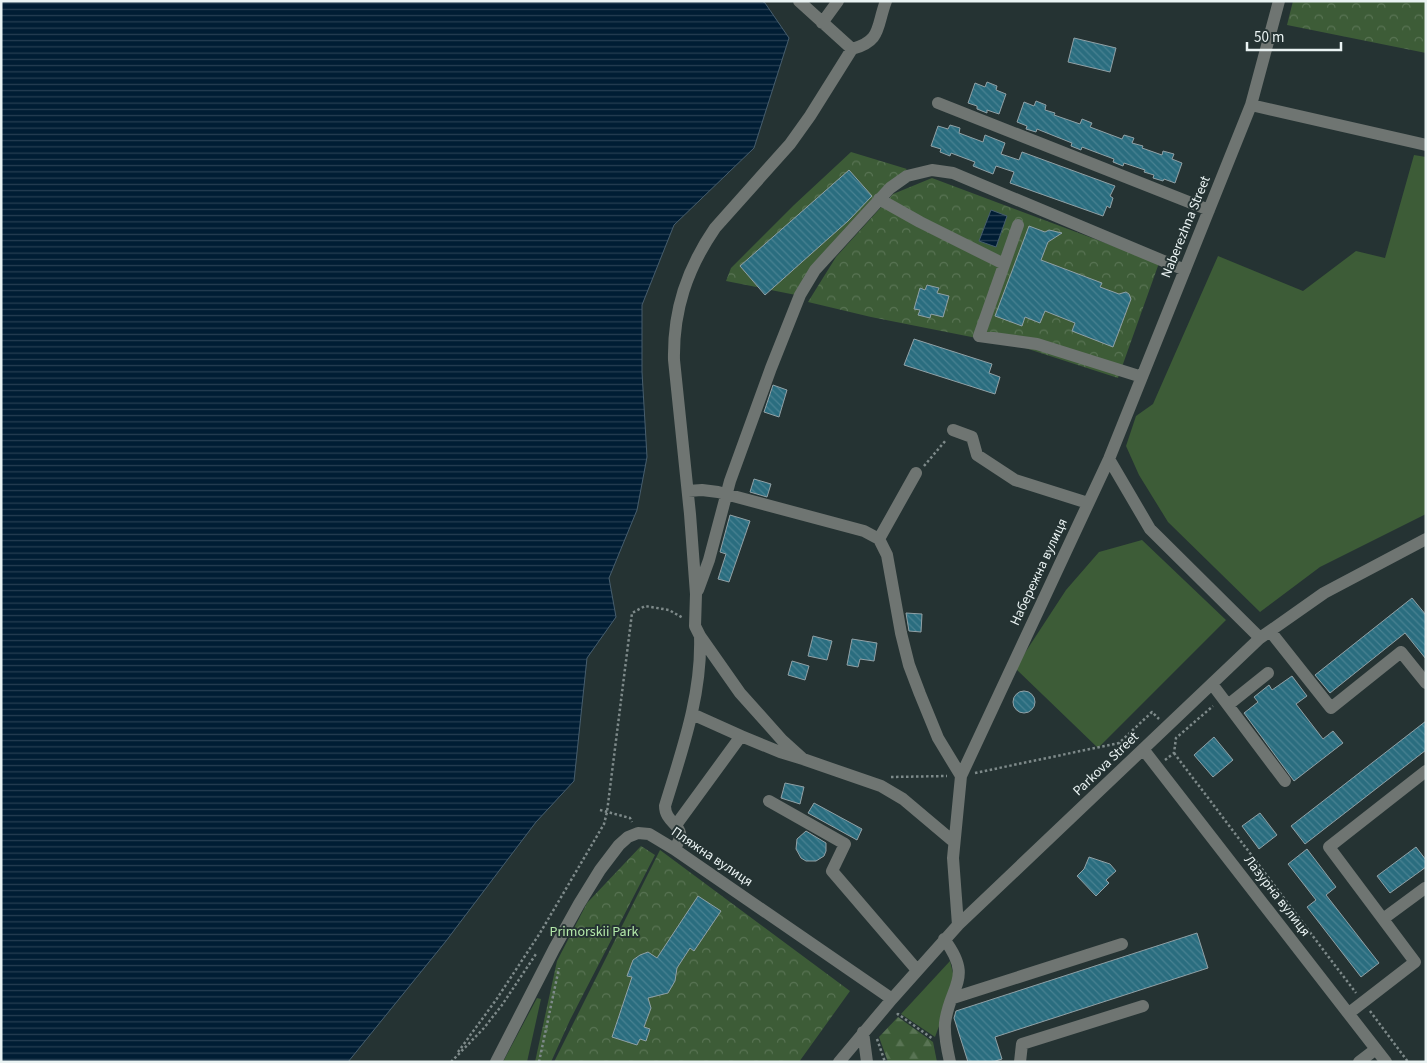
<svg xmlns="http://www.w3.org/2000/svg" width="1427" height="1063" font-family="'Source Sans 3',sans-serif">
<defs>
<pattern id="forest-firs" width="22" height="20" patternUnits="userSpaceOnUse" patternTransform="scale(1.25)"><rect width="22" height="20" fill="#3d5c37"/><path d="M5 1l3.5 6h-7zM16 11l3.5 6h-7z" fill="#597454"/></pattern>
<pattern id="park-crowns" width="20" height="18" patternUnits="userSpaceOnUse" patternTransform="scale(1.25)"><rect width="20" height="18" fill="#3d5c37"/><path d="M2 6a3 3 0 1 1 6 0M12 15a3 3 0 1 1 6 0" fill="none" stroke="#597454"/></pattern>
<pattern id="water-rules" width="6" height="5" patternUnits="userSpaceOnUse" patternTransform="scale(1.25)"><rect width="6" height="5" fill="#001d34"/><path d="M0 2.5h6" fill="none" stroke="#253e52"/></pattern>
<pattern id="building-back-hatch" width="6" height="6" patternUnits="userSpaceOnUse" patternTransform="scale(1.25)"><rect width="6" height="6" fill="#2a6d7f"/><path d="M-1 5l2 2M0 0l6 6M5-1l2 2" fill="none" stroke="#498292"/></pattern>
</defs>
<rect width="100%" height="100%" fill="#253333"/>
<path fill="#3d5c37" d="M1414,155L1426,157V514L1320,567L1260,612L1168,522L1139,475L1126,446L1136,416L1153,404L1218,256L1303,291L1356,251L1385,258Z
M1142,540L1226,620L1098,748L1015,668L1066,590L1099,552Z
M950,961L954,977L945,1010L935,1037L901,1014Z
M537,998L541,999L527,1062H503Z"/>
<path fill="url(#forest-firs)" d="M898,1017L933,1042L937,1062H888L879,1037Z"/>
<path fill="url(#park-crowns)" d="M1293,1H1426V53L1287,25Z
M851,152L907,169L856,217L796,295L726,281L731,268L794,205Z
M932,178L1159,263L1118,378L1022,347L871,317L808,302L836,257L893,194Z
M641,846L655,855L570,1020L551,1062H535L557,961L587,903Z
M660,850L850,991L799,1062H554Z"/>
<path fill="url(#water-rules)" stroke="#465d6d" d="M1,1H762L765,3L789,38L754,148L674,225L642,305V372L647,457L637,510L609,578L616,617L587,658L574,781L536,822L446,941L348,1062H1Z
M991,210L1007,216L996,247L979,241Z"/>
<path fill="url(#building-back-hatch)" stroke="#91a1a6" d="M1074,38L1116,48L1110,72L1068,62Z
M987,82L997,86L996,90L1006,94L999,114L987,110V113L977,109V106L968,103L975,83L985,87Z
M1036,101L1046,105L1045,110L1055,113L1054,115L1080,124L1082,119L1092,123L1090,127L1122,139L1124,135L1134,138L1132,143L1143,146L1142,148L1162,155L1163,151L1174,154L1172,159L1182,163L1175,183L1164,179L1163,181L1153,178L1154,175L1144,172L1145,170L1124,163L1123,166L1113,162L1114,159L1082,147L1081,150L1071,146L1072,143L1037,129L1036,132L1026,129L1027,126L1017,122L1024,102L1034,106Z
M950,125L960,128L959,133L983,142L985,135L1005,143L1001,154L1019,160L1022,152L1115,186L1110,196L1113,198L1110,208L1107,206L1103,216L1010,183L1014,172L996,166L993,174L973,166L975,162L951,153L950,156L940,152L941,149L931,146L938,126L948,129Z
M849,170L872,196L848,221L765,295L740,266Z
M1029,226L1045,232L1049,230L1062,233L1048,242L1041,260L1102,283L1100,287L1119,294L1126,292L1129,294L1131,299L1113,347L1072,331L1075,323L1045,311L1040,323L1025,317L1022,326L995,316Z
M927,285L939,288L937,293L949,296L943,317L931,314L930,318L918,315L920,310L914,309L920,288L925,290Z
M914,339L992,364L989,373L1000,377L995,394L904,365Z
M773,385L787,390L779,417L764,412Z
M754,479L771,484L767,497L750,492Z
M730,515L750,521L729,582L718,579L726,554L720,552Z
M1412,598L1426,615V659L1405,633L1330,693L1315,675Z
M906,613L922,614L921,632L909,631Z
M813,636L832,641L827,660L808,656Z
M852,639L877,643L874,661L860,659L858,667L847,665Z
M792,661L809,666L805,680L788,675Z
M1292,676L1307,696L1296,704L1323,739L1333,731L1343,743L1294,781L1244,713L1258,702L1254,697L1269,685L1272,690Z
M1013 702a11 11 0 1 1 22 0a11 11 0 1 1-22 0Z
M1426,721V750L1305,844L1291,826Z
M1214,737L1233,760L1213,777L1194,755Z
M785,783L804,787L800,804L781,798Z
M814,803L862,829L857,840L808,813Z
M1260,813L1277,835L1259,849L1242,826Z
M806,831L826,843V851L824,856L816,861H806L801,858L796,849L797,839Z
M1416,847L1426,860V867L1390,893L1377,876Z
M1307,849L1336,887L1326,895L1379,963L1361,977L1307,907L1316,900L1288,864Z
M1089,857L1110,864L1116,871L1106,880L1109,883L1096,896L1077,876L1084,869Z
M698,896L721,911L694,951L690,948L677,968L675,981L668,993L648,998L651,1008L644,1027L650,1029L646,1041L640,1039L637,1045L612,1037L632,977L627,976L633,960L640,955L648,952L657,958Z
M1197,933L1208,968L995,1037L1002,1059L992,1062H968L954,1018L956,1011Z"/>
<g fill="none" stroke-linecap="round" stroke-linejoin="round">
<path stroke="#7e8a8a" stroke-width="2.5" stroke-dasharray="2.5 2.5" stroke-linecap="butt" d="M924,466L946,440
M1119,743L1126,749
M1174,753L1356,993
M1165,760L1174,753L1176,738L1213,706
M975,773L1119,743L1152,712L1159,719
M891,777L947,776
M600,810L630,818L632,822
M1370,1011L1408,1062
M897,1015L898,1014L933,1039
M877,1039L885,1062
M458,1052L496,1000L540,933L604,824L607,812L632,613L645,606L669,610L683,618
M451,1062L484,1028L502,1005L536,954
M539,1062L559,968"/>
<path stroke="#6f7572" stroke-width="12" d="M799,1L852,49
M822,23L838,1
M938,103L1209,210
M1251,105L1426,145
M879,199L920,222L1004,264
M1018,225L979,336L1037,344L1142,377
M953,430L972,437L977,455L1015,480L1088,503
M1109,459L1150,529L1260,638
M688,491L702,490L718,492L864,531L879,539L887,555L901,633L909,665L920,694L938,738L961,776
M879,539L916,473
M698,590L709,560L730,481L771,368L800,295L815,270L890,188L907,176L932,170L953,173L1185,270
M1270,631L1331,708L1401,652L1426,683
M1212,684L1285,781
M1228,705L1268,673
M692,714L741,736
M1143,749L1386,1062
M803,759L782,740L740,693L700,636L695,626L696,594L690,514L674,360C673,310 687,269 715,228L790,144L810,116L852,49C882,41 876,27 886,1
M769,801L845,844L832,871L917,970
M676,825L741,736L780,752L803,759L881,786L903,799L954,842
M674,849C692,825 665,826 665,806C682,750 702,695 700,636
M1383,919L1425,888
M958,925L953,858L961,776L1109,459L1251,105L1279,1
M944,939C974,979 950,984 945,1023C944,1036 947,1049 950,1062
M953,998L1122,944
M1349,1013L1415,962L1329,847L1426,771
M863,1032L867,1062
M496,1062L554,949L579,904L600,870L619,845L628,837L638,833L649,834L674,849L892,999
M839,1062L892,999L958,925L1260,638L1324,593L1426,539
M1020,1062L1022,1044L1143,1006
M1359,1062L1376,1049"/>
</g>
<g text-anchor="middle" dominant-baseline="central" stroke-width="4" stroke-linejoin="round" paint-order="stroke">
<g font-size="14" fill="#eaf3f3" stroke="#253333">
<text transform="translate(1186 227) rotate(-68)">Naberezhna Street</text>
<text transform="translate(1039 572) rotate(-65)">Набережна вулиця</text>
<text transform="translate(1106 764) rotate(-44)">Parkova Street</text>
<text transform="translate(712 857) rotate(34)">Пляжна вулиця</text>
<text transform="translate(1277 896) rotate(52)">Лазурна вулиця</text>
</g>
<g font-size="14" fill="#b4e9aa" stroke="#253333">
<text x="594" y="932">Primorskii Park</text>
</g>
</g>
<rect width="1427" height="1063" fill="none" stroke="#eaf3f3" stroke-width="5"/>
<path d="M1247 42v8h94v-8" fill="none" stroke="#eaf3f3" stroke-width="2.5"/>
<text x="1254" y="42" font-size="15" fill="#eaf3f3" stroke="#253333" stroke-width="4" paint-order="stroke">50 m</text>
</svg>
